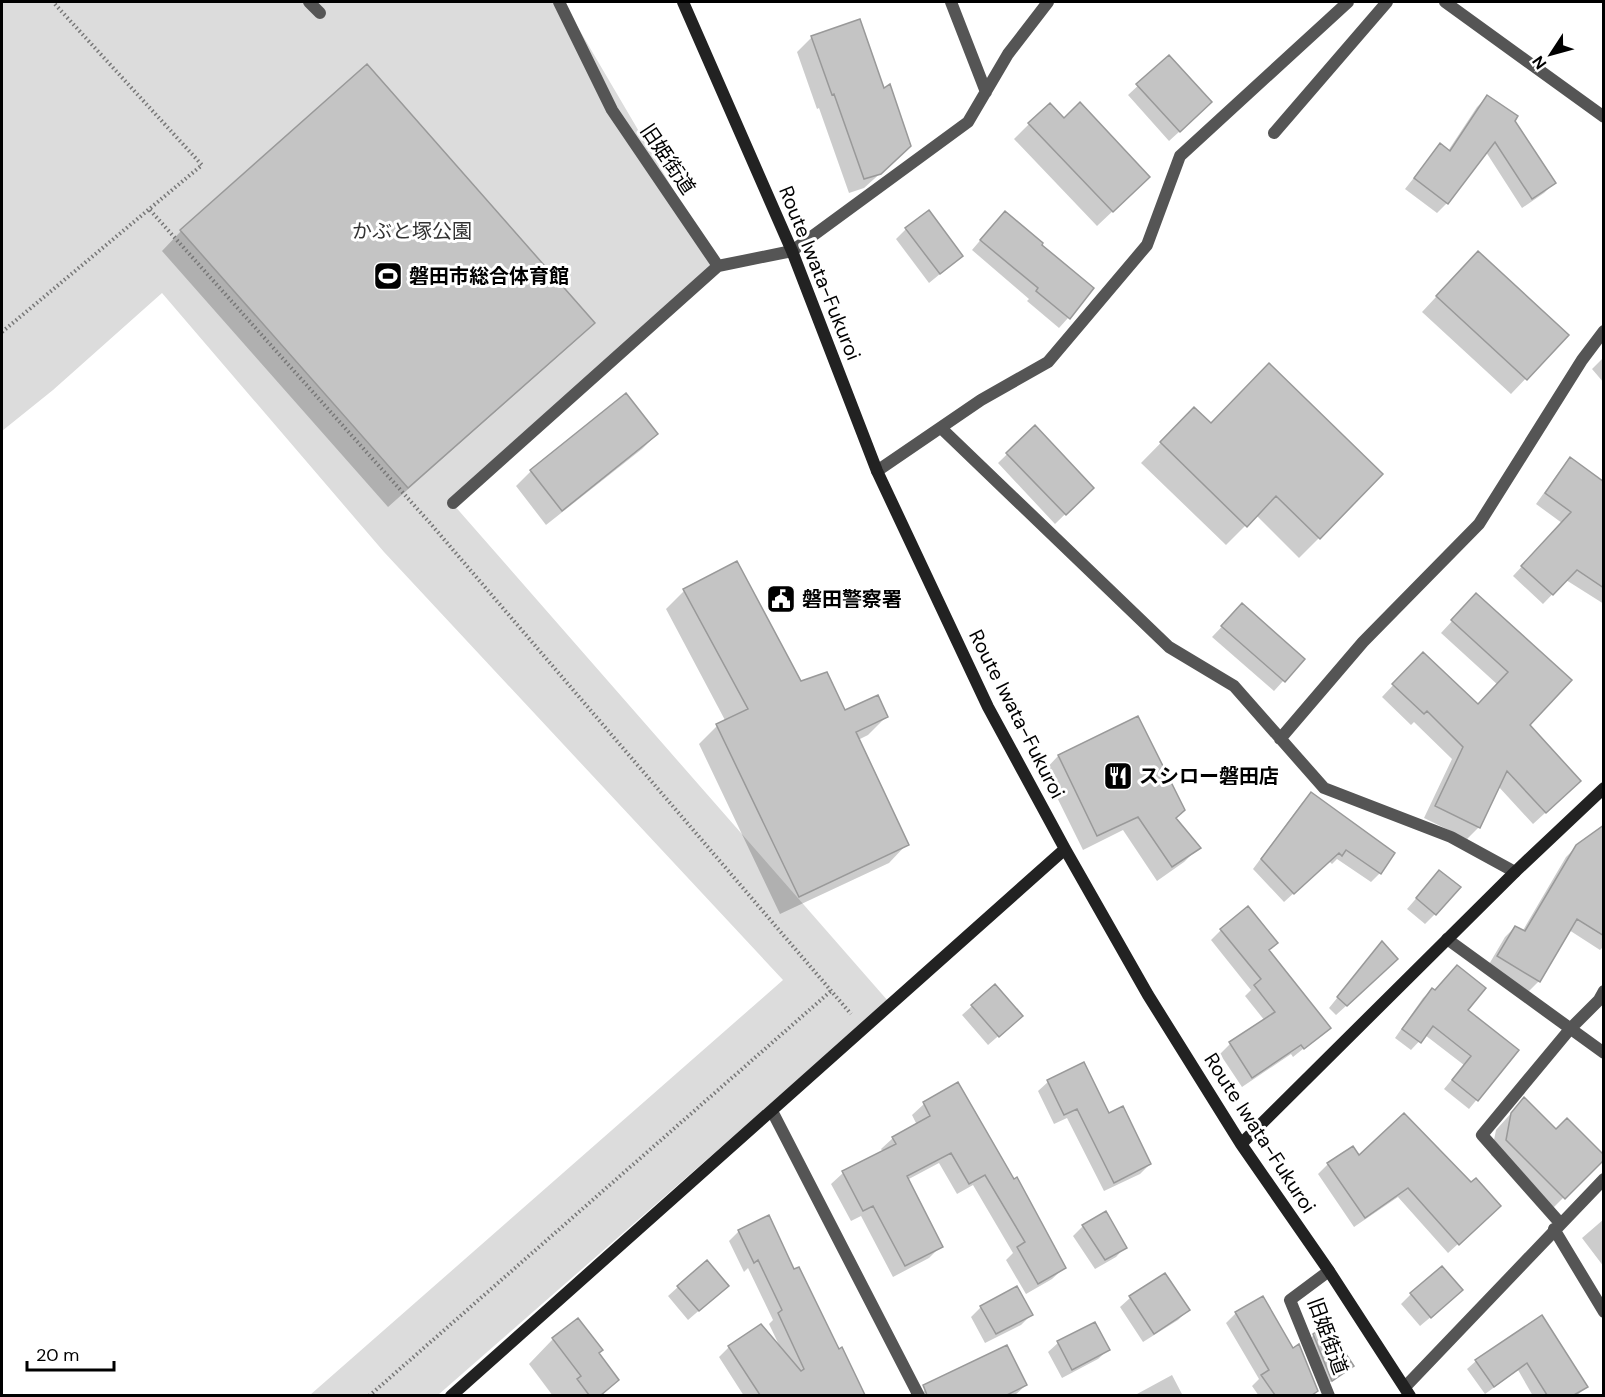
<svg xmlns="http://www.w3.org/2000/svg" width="1605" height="1397" font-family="'DM Sans','Noto Sans JP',sans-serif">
<rect width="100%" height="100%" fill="#fff"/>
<path fill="#dcdcdc" d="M2,2H563L718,266L453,504L888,1001L438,1395H310L783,980L384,552L162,293L53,390L2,431Z"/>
<path fill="#0003" d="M812,37L894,161L864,188L849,193L819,108L817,109L797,52Z
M1169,57L1201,112L1169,141L1128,95Z
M1487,97L1513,121L1554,183L1544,193L1522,208L1486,152L1447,203L1437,213L1405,189L1440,145L1448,151L1477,107Z
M1029,124L1133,192L1097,226L1014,139Z
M995,223L1068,318L1059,328L1027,301L1029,299L972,250Z
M906,229L962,256L929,283L896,239Z
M181,231L593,323L574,342L388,507L162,251Z
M1463,268L1567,335L1511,394L1422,312Z
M1604,357V383L1592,369Z
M626,396L657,434L642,449L546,525L516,486L531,471Z
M1194,409L1319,538L1299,558L1256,515L1226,545L1141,463Z
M1035,427L1092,488L1055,524L998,463Z
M1571,459L1604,545V604L1566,580L1543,604L1513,576L1562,523L1536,504L1561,469Z
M684,591L801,682L844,712L887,716L868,735L858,740L907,844L889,863L780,914L699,744L717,726L726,722L666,609Z
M1465,607L1569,680L1528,725L1567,793L1533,824L1498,786L1479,827L1467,839L1424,818L1452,759L1414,722L1411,725L1382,697L1411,666L1478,706L1498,685L1441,633Z
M1233,615L1303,659L1274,691L1212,637Z
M1138,718L1175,818L1199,847L1184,862L1157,881L1123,830L1083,850L1044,771L1058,756Z
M1311,794L1380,873L1371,882L1337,859L1332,864L1329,861L1284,902L1253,869L1302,803Z
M1577,846L1604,897V946L1600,950L1569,930L1539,981L1529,991L1488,966L1505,937L1515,927L1522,932L1566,857Z
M1439,872L1435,914L1425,924L1407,909Z
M1221,930L1268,950L1329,1028L1293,1057L1291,1054L1242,1087L1220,1054L1230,1044L1265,1021L1245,996L1251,990L1211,940Z
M1382,943L1387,969L1336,1015L1329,1008Z
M1432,990L1466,1011L1517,1051L1469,1109L1444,1089L1464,1065L1425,1035L1411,1050L1395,1038L1423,998Z
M972,1006L1011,1025L988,1045L962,1015Z
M1083,1064L1108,1115L1150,1164L1140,1174L1104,1191L1067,1118L1054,1124L1038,1091L1048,1082Z
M958,1084L1064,1268L1052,1279L1026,1294L1006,1260L1013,1253L973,1185L957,1194L939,1163L907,1180L941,1246L929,1258L893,1277L861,1216L851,1221L831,1184L843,1173L883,1152L881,1149L893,1138L917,1125L912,1115L924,1104Z
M1524,1099L1556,1131L1604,1157L1549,1212L1491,1155L1496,1130Z
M1359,1157L1489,1216L1448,1253L1398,1197L1354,1227L1318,1174L1328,1164Z
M1604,1219V1267L1582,1238Z
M1083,1226L1125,1247L1116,1257L1095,1269L1073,1236Z
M739,1231L794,1271L838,1351L842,1349L864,1396H744L719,1357L729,1347H780L769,1324L773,1320L748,1268L744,1272L729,1241Z
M678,1287L717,1295L688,1320L668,1296Z
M1411,1294L1451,1300L1420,1326L1401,1304Z
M1130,1298L1188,1310L1178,1320L1143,1342L1120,1307Z
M981,1307L1031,1315L1021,1325L985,1343L971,1317Z
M1236,1313L1316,1391L1311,1396H1259L1252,1386L1259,1379L1226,1323Z
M1542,1317L1586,1386L1577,1396H1533L1518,1370L1485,1394L1467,1369L1476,1361Z
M1314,1335L1348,1370L1327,1384L1309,1340Z
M553,1339L597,1353L617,1380L601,1396H553L529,1364Z
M1058,1343L1108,1350L1098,1359L1062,1378L1048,1352Z
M1172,1375L1183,1396H1135L1137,1394Z
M933,1382L1026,1385L1014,1396H925L923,1392Z"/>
<path fill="#c4c4c4" stroke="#999" stroke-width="1.5" d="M860,19L884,88L890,84L911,146L881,174L864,179L834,94L832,95L811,36Z
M1169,55L1212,102L1180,132L1136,84Z
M367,64L595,323L408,488L180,230Z
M1487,95L1518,116L1515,121L1556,183L1532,199L1495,142L1448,204L1414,178L1440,143L1450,151Z
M1080,102L1150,177L1113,212L1028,123L1050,103L1064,118Z
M929,210L963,256L940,274L905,228Z
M1005,211L1043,243L1042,245L1094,288L1070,319L1036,291L1038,288L980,240Z
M1478,251L1569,335L1527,380L1436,296Z
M1269,363L1383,474L1320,539L1276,496L1247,527L1160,442L1194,407L1211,423Z
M626,393L658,434L562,511L530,470Z
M1035,425L1094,488L1066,515L1006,453Z
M1570,457L1604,482V588L1577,570L1553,595L1521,566L1571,512L1545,493Z
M737,561L801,681L827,672L845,710L878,695L888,717L856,732L909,845L799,897L716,724L748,709L683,589Z
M1476,593L1572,680L1530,725L1581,781L1546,813L1507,771L1480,828L1435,806L1463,747L1427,711L1424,714L1392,684L1423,652L1478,704L1508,672L1451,620Z
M1242,603L1305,659L1285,682L1221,626Z
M1138,716L1185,810L1176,818L1201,848L1172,867L1138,817L1097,836L1058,755Z
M1311,792L1395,853L1381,874L1346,850L1342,856L1339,853L1294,894L1261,859Z
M1604,825V936L1577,919L1540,982L1497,956L1515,926L1525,931L1576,845Z
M1439,870L1461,887L1436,915L1416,898Z
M1248,906L1278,943L1269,950L1331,1028L1304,1049L1301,1045L1252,1078L1229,1042L1275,1012L1254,985L1261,979L1220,929Z
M1382,941L1398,959L1347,1006L1337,997Z
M1457,965L1486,988L1468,1010L1519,1050L1478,1101L1452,1080L1471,1056L1433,1026L1421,1043L1402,1029L1432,988L1435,990Z
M995,984L1023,1016L999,1037L971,1005Z
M1084,1062L1109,1113L1123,1106L1151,1164L1114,1183L1077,1109L1064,1115L1047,1080Z
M958,1082L1014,1179L1017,1177L1066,1268L1038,1284L1017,1247L1025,1242L985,1175L969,1184L951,1153L907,1176L943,1247L905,1266L873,1206L863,1211L842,1171L896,1144L892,1137L930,1116L923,1102Z
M1524,1097L1556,1129L1567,1118L1604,1155V1160L1565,1199L1506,1140L1511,1113Z
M1404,1113L1471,1182L1476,1178L1501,1206L1459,1245L1408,1188L1365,1218L1327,1163L1353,1146L1359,1155Z
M1106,1211L1127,1248L1105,1260L1082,1225Z
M769,1215L794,1269L799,1267L839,1349L842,1347L865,1395H760L728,1346L761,1324L801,1371L804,1369L778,1313L782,1310L758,1260L754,1263L738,1230Z
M707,1260L729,1286L699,1311L677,1286Z
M1442,1266L1463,1290L1431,1318L1410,1293Z
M1165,1273L1190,1310L1154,1334L1129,1296Z
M1017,1286L1033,1315L996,1334L980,1306Z
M1263,1296L1293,1348L1299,1344L1318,1391L1312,1395H1275L1261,1375L1269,1370L1235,1312Z
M1542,1315L1588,1387L1574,1395H1547L1527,1363L1494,1387L1475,1360Z
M578,1318L603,1350L599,1353L619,1380L601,1395H589L577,1379L581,1376L552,1338Z
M1095,1322L1110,1350L1072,1370L1057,1341Z
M1326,1324L1354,1366L1332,1381L1313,1334Z
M1007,1345L1027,1385L1007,1395H927L923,1385Z"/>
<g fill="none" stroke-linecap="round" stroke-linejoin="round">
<path stroke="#777" stroke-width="4" stroke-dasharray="1.5 3" stroke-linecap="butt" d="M150,210L430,523L851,1014
M2,332L202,165L53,2
M369,1396L831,991"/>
<path stroke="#555" stroke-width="12" d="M309,2L320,13
M1274,133L1387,2"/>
<path stroke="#555" stroke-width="12" d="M559,2L612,110L718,266L792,251L968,122L1008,54L1048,2
M951,2L986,92
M1445,2L1604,117
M941,428L1169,647L1234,686L1324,788L1451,837L1515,872
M877,471L981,400L1048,362L1147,245L1180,156L1348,2
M453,503L718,266
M1280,739L1363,642L1479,524L1582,360L1604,331
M1447,939L1604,1053
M772,1111L919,1396
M1560,1223L1482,1135L1570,1029L1599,1000L1604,991
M1554,1229L1604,1312
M1329,1271L1290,1300L1329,1396
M1405,1387L1604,1179"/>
<path stroke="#222" stroke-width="12" d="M683,2L792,251L877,471L988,707L1065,849L1148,995L1241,1144L1329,1271L1410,1396
M1241,1144L1515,872L1604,788
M451,1396L1065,849"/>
</g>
<defs>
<g id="stadium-square" transform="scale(1.5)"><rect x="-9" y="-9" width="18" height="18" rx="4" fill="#000" stroke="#fff"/><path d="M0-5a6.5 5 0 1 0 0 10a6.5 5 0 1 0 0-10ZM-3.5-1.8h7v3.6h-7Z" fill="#fff"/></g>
<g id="civic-square" transform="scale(1.5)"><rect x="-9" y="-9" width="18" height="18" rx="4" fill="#000" stroke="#fff"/><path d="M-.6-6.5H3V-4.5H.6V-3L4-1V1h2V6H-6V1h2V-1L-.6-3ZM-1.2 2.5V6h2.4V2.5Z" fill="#fff"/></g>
<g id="restaurant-square" transform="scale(1.5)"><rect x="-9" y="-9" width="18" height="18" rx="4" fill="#000" stroke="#fff"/><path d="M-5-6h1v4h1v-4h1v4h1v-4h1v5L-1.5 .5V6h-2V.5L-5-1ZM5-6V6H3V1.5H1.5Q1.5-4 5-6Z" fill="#fff"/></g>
</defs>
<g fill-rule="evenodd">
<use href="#stadium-square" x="388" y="276"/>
<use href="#civic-square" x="781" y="599"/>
<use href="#restaurant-square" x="1118" y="776"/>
</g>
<g text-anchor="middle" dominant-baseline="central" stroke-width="6" stroke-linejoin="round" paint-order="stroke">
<g font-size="20" fill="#000" stroke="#fff">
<text transform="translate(668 159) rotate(56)">旧姫街道</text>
<text transform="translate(820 273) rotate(68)">Route Iwata-Fukuroi</text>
<text transform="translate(1017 714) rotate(63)">Route Iwata-Fukuroi</text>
<text transform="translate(1260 1133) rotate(57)">Route Iwata-Fukuroi</text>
<text transform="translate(1328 1336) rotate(70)">旧姫街道</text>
</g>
<g font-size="20" fill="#333" stroke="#fff">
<text x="412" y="231">かぶと塚公園</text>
</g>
<g font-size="20" font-weight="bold" fill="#000" stroke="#fff" text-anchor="start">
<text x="409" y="276">磐田市総合体育館</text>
<text x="802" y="599">磐田警察署</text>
<text x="1139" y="776">スシロー磐田店</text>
</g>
</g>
<rect width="1605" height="1397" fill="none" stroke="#000000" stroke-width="6"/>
<g transform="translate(1551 54) rotate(234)" stroke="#ffffff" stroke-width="4.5" paint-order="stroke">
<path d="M0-4.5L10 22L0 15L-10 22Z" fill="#000000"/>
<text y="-9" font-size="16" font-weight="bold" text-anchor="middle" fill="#000000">N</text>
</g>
<path d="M27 1361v9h87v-9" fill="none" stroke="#000000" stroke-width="3"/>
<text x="36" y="1361" font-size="18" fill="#000000" stroke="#ffffff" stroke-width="4.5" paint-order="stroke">20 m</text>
</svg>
